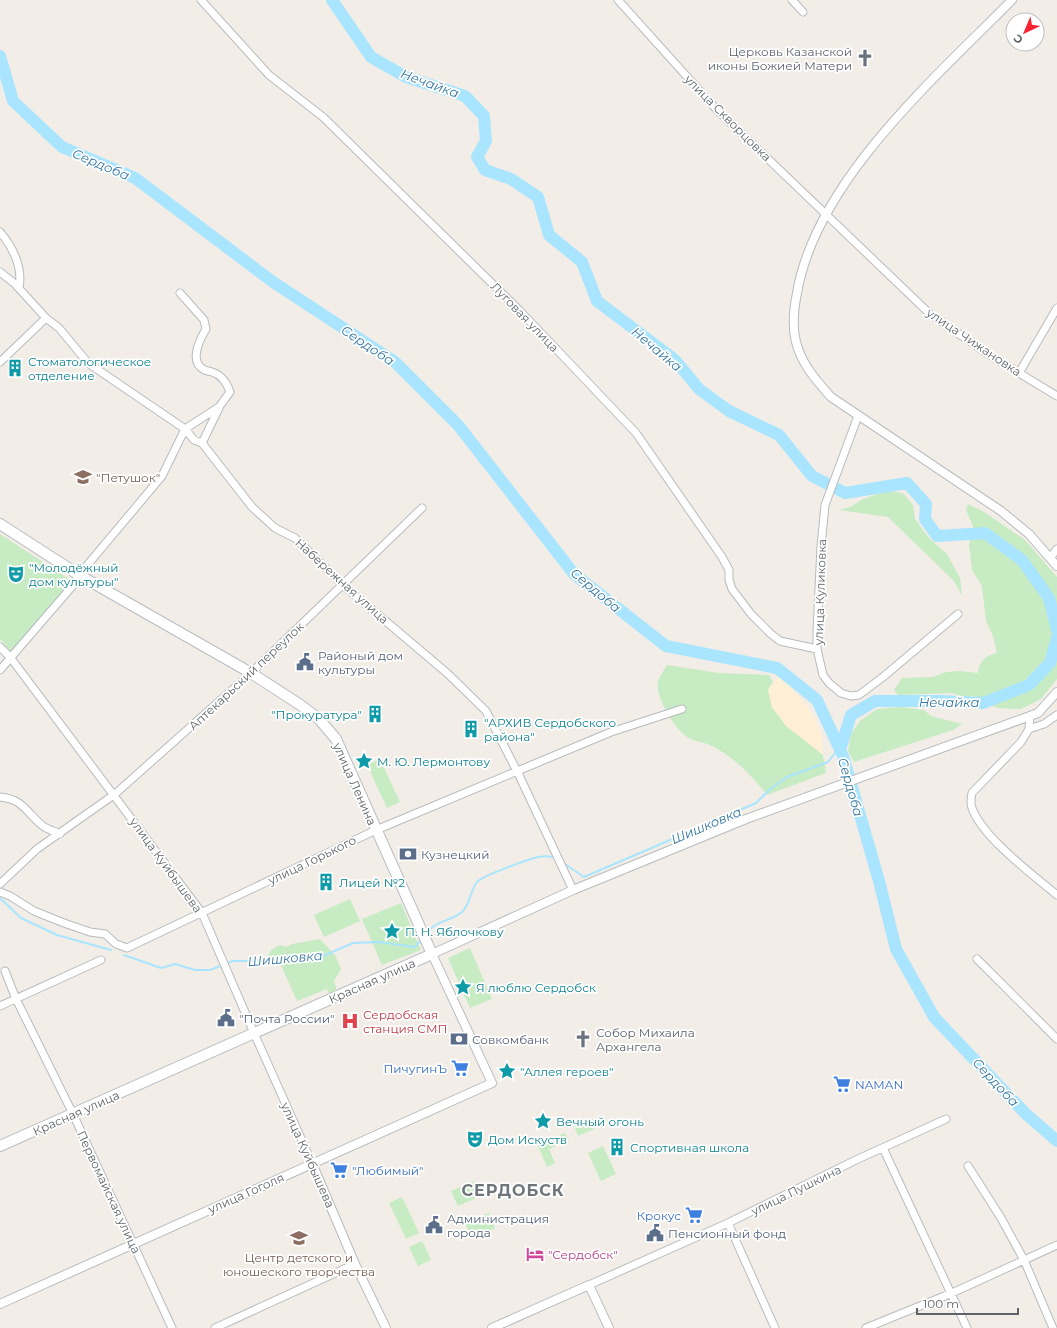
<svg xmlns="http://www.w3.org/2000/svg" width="1057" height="1328" font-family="Montserrat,sans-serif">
<rect width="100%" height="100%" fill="#f2eee7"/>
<path fill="#c7ebc2" d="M893,491L904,494L913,505L915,519L928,537L947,554L960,578L962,596L954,581L888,517L839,510L852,506L861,500L880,493Z
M968,504L984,512L1025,540L1057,577V679L1041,699L1021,709L997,708L975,696L965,697L952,693L898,695L894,690L902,678L933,677L946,672L959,671L978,673C979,661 986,655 997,653L993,636L986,621L982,586L972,570L969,544L974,529L966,510Z
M0,534L75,583L11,652L0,639Z
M667,665L719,673L769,675L773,682L768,690L773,709L823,755L826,773L767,795C752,776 735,758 712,746C705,742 696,742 689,738C676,732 654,696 658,681C660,676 664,670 667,665Z
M902,707L924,710L931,716L962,724L953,730L854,762L848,751L851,734L860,721L877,709Z
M380,759L400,802L387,808L367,765Z
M350,899L360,921L324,937L314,915Z
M401,903L421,950L382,965L362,919Z
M320,939L335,955L341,969L334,981L337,991L329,995L327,989L297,1001L281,965L268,964C268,952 270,949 281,945L286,947L292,944Z
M470,948L492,999L470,1008L448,958Z
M591,1121L594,1129L578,1136L575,1128Z
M565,1133L569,1140L549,1149L555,1163L547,1167L538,1146Z
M603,1146L616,1174L601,1181L588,1153Z
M475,1181L481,1196L458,1206L451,1191Z
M402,1197L419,1233L406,1239L389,1203Z
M489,1213L495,1228L472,1238L465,1223Z
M422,1241L431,1260L418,1266L409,1247Z"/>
<path fill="#feefd6" d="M778,676C795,689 813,710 820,730C823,737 822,748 823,755L786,726L772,707L768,690Z"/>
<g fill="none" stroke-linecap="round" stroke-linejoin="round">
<path stroke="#aae5ff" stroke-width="2" d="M565,864L584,877L756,803L770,789L787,777L828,762L839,748
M0,898L21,918L57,935L111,950
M428,931C437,920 452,921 462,912C470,905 470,891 477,882C482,876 531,858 539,857C543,856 548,856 552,857
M124,955L161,968L175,964L195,970H210L233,961H269L289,955L321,957L353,943L378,942L415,947L420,941"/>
<path stroke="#aae5ff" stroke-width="12" d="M332,0L371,57L406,77L465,96L484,116L486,141L477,157L485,170L511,179L538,197L549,235L582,262L597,301L675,360L699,389L729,411L779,435L812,476L845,493L907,483L926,504L925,519L937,536L985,533L1022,560L1049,598L1057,630
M0,56L13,101L62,147L135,178L273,282L395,362L458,425L574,574L666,646L777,668L817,700L843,756L879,881L896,949L934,1017L1025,1113L1057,1141
M840,750L851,715L875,701H941L983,703L1029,685L1050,663L1057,638"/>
<g stroke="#b7bbbf" stroke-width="9">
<path id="minor" d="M201,0L269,75L323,117L520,311L636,433L722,557L729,570V580L732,589L751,614L771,634L780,641L817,649
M618,0L717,110L930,314L991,356L1057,396
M792,0L803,12
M0,232C13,247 23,268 19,288
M0,272L14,283L46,318L59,328L88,363L185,429L194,440L202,443L252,507L275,528L295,538L343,585L447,673L486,711L518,773L573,890
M0,362L46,318
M1019,373L1057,308
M858,416L825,505L821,546L817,632V649L823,675L829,683L841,693L851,696L859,695L883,677L958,614
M202,443L219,408
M1050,558L1057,549
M0,647L10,657L202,913L254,1033L312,1163
M0,670L75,583L79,575L162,476L185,429L219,407L230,392C227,383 222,375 212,372C209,371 205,371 203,369C189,361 200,339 206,329L204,320L180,293
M1030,716L1029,729L1021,742L972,793C971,798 970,803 972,808C982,837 1033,875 1057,895
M1029,729L1044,724L1057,715
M0,797C24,799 27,814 43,826C48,830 55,831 60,834
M0,884L37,849L115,794L251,673L422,508
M0,892L10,896L34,911L64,923L90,932L105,934L116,944L127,948L376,830L611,732L682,709
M977,959L1057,1039
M5,971L16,999L73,1114L172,1328
M0,1006L101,960
M883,1148L967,1328
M968,1166L1001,1218L1024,1260L1053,1328
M728,1223L775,1328
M589,1285L728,1223L858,1159L946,1119
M215,1328L355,1264
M866,1328L952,1293L1057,1245"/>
</g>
<g stroke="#b7bbbf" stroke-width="10">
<path id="tertiary" d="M1012,0C935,78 816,181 797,293C794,308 792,327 796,342C802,365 816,380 831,397L1001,511L1029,534L1057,566
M312,1163L355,1264L386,1328
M0,1304L492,1083L432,954L573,890L746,819L1030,716L1038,713L1057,692
M492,1328L589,1285L609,1328"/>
</g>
<g stroke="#b8bdc2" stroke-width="12">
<path id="secondary" d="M0,524L79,575L251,673L299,704L319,719L336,739L432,954L0,1146"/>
</g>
<use href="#minor" stroke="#fff" stroke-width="7"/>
<use href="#tertiary" stroke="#fff" stroke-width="8"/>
<use href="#secondary" stroke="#fff" stroke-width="10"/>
</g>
<defs>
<g id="church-bare" transform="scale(1.38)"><path d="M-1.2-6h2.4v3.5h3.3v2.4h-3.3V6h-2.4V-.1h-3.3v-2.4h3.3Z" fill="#6b7280" stroke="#fff" stroke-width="2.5" paint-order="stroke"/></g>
<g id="building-bare" transform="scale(1.38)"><path d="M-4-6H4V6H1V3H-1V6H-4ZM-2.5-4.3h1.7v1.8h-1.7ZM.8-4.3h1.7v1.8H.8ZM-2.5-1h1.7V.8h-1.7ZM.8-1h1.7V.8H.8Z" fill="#0f9aa8" stroke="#fff" stroke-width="2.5" paint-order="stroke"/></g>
<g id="school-bare" transform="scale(1.38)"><path d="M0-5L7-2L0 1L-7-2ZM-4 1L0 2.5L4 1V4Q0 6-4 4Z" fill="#8d6e63" stroke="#fff" stroke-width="2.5" paint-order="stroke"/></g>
<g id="theatre-bare" transform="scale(1.38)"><path d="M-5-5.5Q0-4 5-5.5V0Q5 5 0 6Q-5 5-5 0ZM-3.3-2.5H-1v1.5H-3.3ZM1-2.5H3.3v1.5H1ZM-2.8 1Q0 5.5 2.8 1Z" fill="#0f9aa8" stroke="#fff" stroke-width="2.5" paint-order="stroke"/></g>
<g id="civic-bare" transform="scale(1.38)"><path d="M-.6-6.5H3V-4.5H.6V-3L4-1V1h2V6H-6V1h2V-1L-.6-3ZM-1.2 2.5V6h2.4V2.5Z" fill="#5c6f8a" stroke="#fff" stroke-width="2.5" paint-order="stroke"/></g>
<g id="sight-bare" transform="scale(1.38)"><path d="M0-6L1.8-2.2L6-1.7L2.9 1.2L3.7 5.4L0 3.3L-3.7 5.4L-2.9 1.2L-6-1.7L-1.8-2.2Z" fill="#0f9aa8" stroke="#fff" stroke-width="2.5" paint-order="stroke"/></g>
<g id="bank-bare" transform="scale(1.38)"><path d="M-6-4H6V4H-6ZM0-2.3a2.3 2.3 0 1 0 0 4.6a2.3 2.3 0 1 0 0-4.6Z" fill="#5c6f8a" stroke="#fff" stroke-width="2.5" paint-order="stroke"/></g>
<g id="hospital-bare" transform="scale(1.38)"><path d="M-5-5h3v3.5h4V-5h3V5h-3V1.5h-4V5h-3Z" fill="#e0444e" stroke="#fff" stroke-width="2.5" paint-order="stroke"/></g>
<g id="supermarket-bare" transform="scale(1.38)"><path d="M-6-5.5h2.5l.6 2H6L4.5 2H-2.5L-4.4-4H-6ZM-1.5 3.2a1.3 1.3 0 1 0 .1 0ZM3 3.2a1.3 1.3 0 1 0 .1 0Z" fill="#3f7fe0" stroke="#fff" stroke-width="2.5" paint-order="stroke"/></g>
<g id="hotel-bare" transform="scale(1.38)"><path d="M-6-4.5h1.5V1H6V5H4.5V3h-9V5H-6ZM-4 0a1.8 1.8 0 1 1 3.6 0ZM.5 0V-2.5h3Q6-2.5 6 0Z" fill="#d1479c" stroke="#fff" stroke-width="2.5" paint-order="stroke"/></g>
</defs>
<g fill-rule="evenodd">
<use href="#church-bare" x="865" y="58"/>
<use href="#building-bare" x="15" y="368"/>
<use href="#school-bare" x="83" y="477"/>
<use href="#theatre-bare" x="16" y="574"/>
<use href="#civic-bare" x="305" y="662"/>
<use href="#building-bare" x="375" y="714"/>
<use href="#building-bare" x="471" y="729"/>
<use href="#sight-bare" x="364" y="761"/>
<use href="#bank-bare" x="408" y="854"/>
<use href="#building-bare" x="326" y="882"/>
<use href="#sight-bare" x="392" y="931"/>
<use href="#sight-bare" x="463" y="987"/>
<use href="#civic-bare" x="226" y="1018"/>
<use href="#hospital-bare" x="350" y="1021"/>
<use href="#bank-bare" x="459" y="1039"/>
<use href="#church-bare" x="583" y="1039"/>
<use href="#supermarket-bare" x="460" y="1068"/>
<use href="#sight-bare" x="507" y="1071"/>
<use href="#supermarket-bare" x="842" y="1084"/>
<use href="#sight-bare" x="543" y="1121"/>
<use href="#theatre-bare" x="475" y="1139"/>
<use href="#building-bare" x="617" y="1147"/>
<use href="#supermarket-bare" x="339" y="1170"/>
<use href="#supermarket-bare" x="694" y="1215"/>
<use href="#civic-bare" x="434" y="1225"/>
<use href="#civic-bare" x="655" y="1233"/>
<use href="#school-bare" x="299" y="1238"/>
<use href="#hotel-bare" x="535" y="1254"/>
</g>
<g text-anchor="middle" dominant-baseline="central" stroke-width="3.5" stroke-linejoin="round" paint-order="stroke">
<g font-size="12" fill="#5b616d" stroke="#fff" text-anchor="end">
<text x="852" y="51">Церковь Казанской<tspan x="852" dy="14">иконы Божией Матери</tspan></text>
<text x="596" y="1032" text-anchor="start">Собор Михаила<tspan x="596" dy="14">Архангела</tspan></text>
</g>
<g font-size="12" fill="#5e6469" stroke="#fff">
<text transform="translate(728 118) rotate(45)">улица Скворцовка</text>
<text transform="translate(525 317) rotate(46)">Луговая улица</text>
<text transform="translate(974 342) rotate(34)">улица Чижановка</text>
<text transform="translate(342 581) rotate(42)">Набережная улица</text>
<text transform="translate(820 592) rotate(-88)">улица Куликовка</text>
<text transform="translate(246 676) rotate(-43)">Аптекарьский переулок</text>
<text transform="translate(355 784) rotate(66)">улица Ленина</text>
<text transform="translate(312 860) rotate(-26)">улица Горького</text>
<text transform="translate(166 865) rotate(54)">улица Куйбышева</text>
<text transform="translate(372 981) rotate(-24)">Красная улица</text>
<text transform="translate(76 1113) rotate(-24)">Красная улица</text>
<text transform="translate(308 1155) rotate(66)">улица Куйбышева</text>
<text transform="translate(796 1190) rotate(-26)">улица Пушкина</text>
<text transform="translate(109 1192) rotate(65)">Первомайская улица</text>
<text transform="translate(246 1193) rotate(-24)">улица Гоголя</text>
</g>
<g font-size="12" fill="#0d838f" stroke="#fff" text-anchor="start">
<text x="28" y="361">Стоматологическое<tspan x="28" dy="14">отделение</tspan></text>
<text x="29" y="567">"Молодёжный<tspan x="29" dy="14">дом культуры"</tspan></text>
<text x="362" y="714" text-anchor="end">"Прокуратура"</text>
<text x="484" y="722">"АРХИВ Сердобского<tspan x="484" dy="14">района"</tspan></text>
<text x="377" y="761">М. Ю. Лермонтову</text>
<text x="339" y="882">Лицей №2</text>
<text x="405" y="931">П. Н. Яблочкову</text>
<text x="476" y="987">Я люблю Сердобск</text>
<text x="520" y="1071">"Аллея героев"</text>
<text x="556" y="1121">Вечный огонь</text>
<text x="488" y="1139">Дом Искуств</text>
<text x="630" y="1147">Спортивная школа</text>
</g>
<g font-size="12" fill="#785e54" stroke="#fff" text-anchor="start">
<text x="96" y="477">"Петушок"</text>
<text x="299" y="1257" text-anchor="middle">Центр детского и<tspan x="299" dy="14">юношеского творчества</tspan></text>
</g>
<g font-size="12" fill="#4e5e75" stroke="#fff" text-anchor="start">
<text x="318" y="655">Районый дом<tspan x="318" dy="14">культуры</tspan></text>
<text x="421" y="854">Кузнецкий</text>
<text x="239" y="1018">"Почта России"</text>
<text x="472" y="1039">Совкомбанк</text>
<text x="447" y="1218">Администрация<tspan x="447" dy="14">города</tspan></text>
<text x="668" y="1233">Пенсионный фонд</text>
</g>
<g font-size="12" fill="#be3a42" stroke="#fff" text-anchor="start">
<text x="363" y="1014">Сердобская<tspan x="363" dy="14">станция СМП</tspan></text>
</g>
<g font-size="12" fill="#366cbe" stroke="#fff" text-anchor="end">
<text x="447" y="1068">ПичугинЪ</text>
<text x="855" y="1084" text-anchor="start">NAMAN</text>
<text x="352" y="1170" text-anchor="start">"Любимый"</text>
<text x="681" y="1215">Крокус</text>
</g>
<g font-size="12" fill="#b23c85" stroke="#fff" text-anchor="start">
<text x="548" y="1254">"Сердобск"</text>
</g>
<g font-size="13" font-style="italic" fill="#3477a0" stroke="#fff">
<text transform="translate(430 83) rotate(20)">Нечайка</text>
<text transform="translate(101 164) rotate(23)">Сердоба</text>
<text transform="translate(368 345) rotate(34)">Сердоба</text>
<text transform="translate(657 349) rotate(40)">Нечайка</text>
<text transform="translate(596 590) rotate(40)">Сердоба</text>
<text x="949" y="702">Нечайка</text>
<text transform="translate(851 787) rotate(74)">Сердоба</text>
<text transform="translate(706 825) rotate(-23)">Шишковка</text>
<text transform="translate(285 958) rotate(-5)">Шишковка</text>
<text transform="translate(996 1082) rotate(47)">Сердоба</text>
</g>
<g font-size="16" font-weight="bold" letter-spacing="1" fill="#6f767b" stroke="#fff">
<text x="513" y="1190">СЕРДОБСК</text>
</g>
</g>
<g transform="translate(1025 32) rotate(224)"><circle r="19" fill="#ffffff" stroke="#bfc1c3"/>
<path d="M0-3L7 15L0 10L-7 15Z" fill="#fa2431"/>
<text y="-6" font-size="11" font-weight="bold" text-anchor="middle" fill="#5e6469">С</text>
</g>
<path d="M917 1308v6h101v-6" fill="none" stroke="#5e6469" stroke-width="2"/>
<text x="923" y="1308" font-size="12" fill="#5e6469" stroke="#ffffff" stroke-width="3" paint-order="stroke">100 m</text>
</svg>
